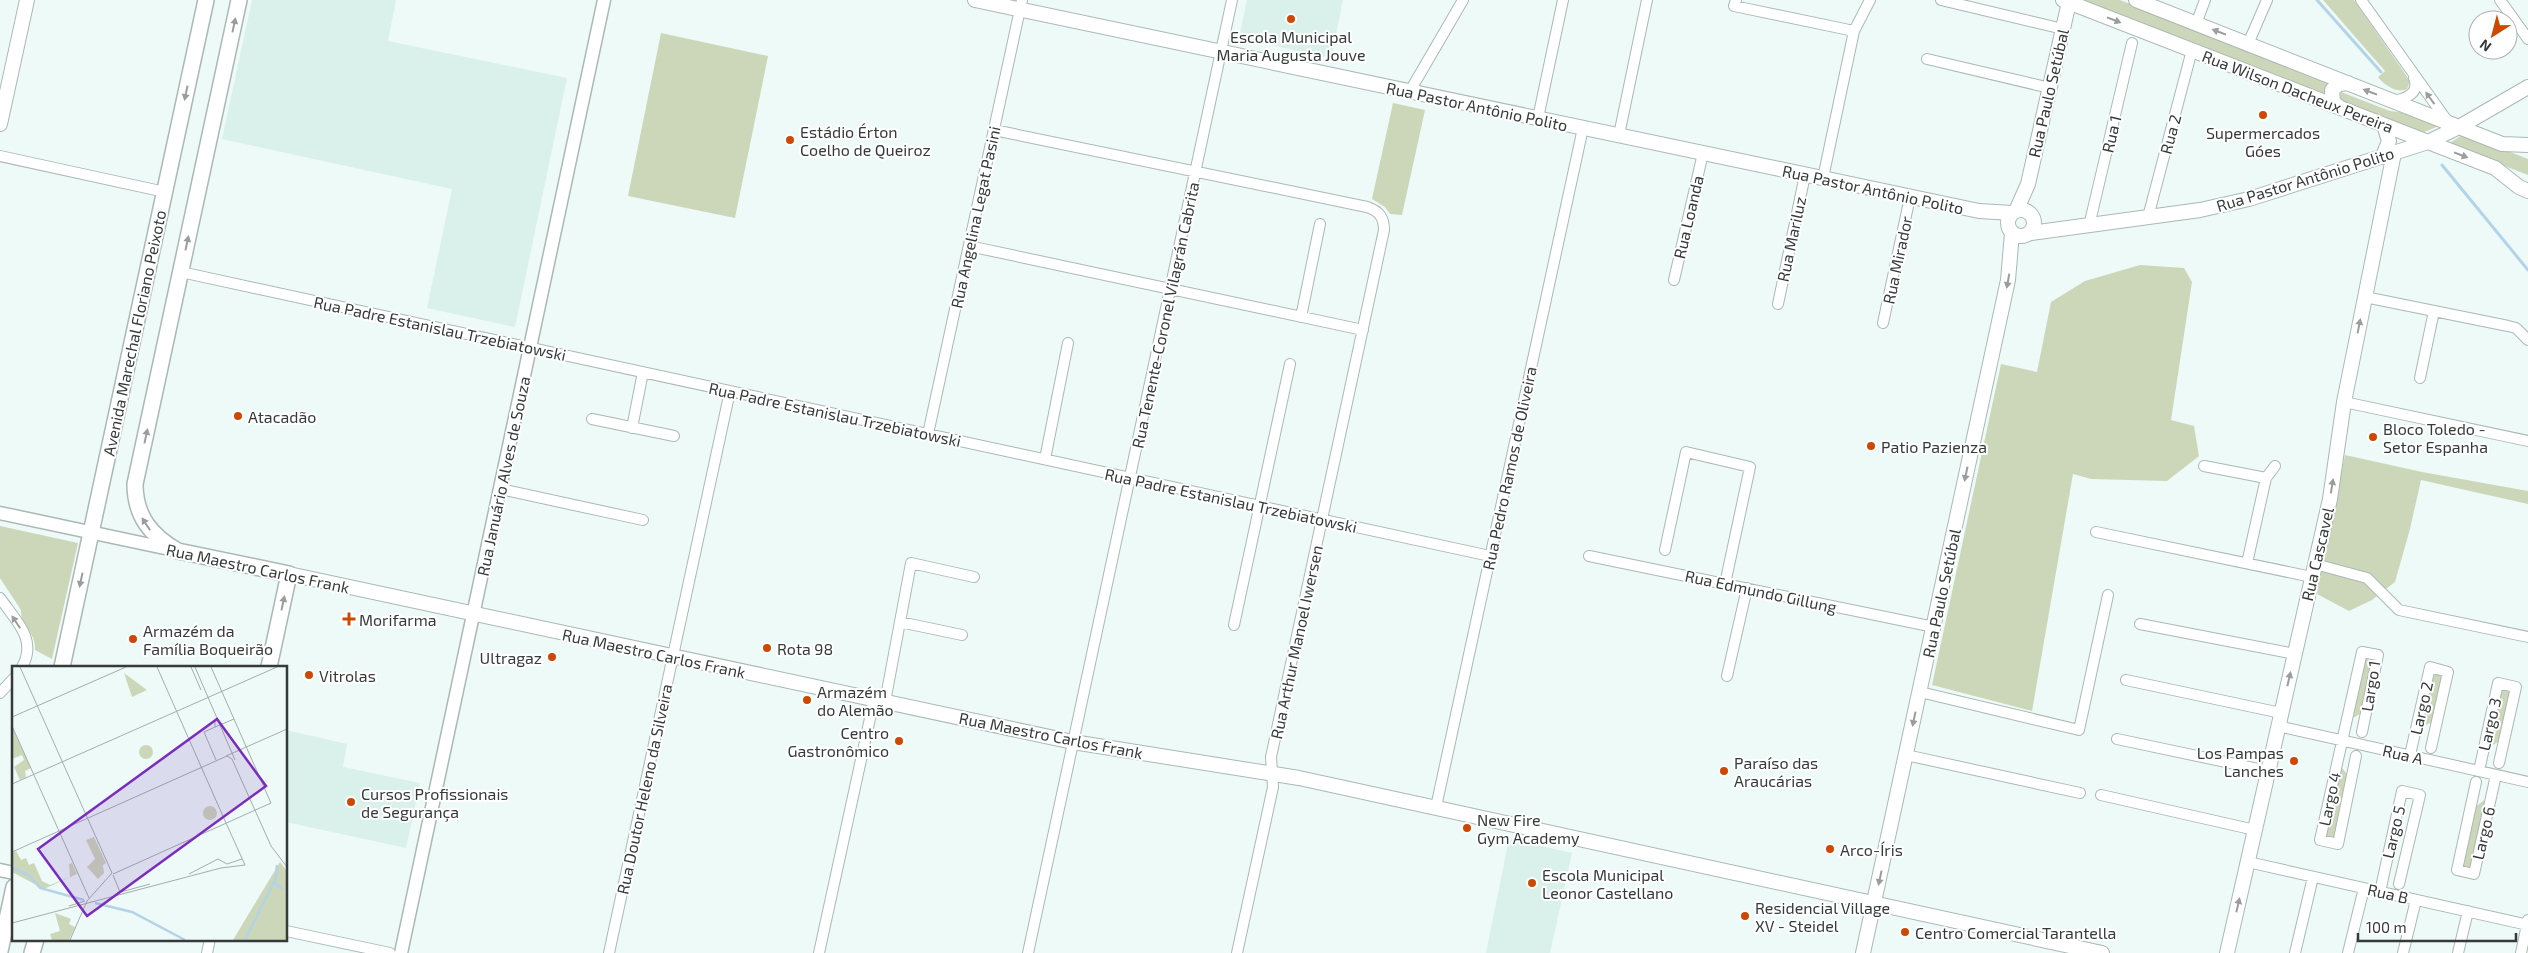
<svg xmlns="http://www.w3.org/2000/svg" width="2528" height="953" font-family="'Exo 2',sans-serif">
<rect width="100%" height="100%" fill="#edfaf7"/>
<path fill="#daf1eb" d="M252,0H396L388,41L567,78L515,327L427,308L452,189L222,139Z
M1247,0H1343L1331,58L1239,38Z
M286,730L347,744L343,767L420,783L406,848L286,822Z
M1509,839L1572,853L1550,953H1486Z"/>
<path fill="#ccd7b9" d="M2079,0H2120L2332,83L2326,89L2324,96Z
M2323,0H2354L2406,75L2410,82L2407,89C2397,94 2384,85 2378,77L2385,71Z
M661,33L768,56L735,218L628,196Z
M2341,92L2390,111L2414,114L2441,125L2422,133L2338,102Z
M1393,103L1425,110L1402,215L1390,214L1385,207L1372,199Z
M2464,134L2528,159V175L2448,144Z
M2140,265L2184,268L2192,282L2171,420L2194,426L2199,456L2167,481L2091,479L2073,474L2032,711L1932,685L2001,364L2037,372L2051,302L2085,281Z
M2345,455L2422,472L2528,491V504L2421,480L2410,529L2395,582L2372,600L2349,611L2317,594Z
M0,526L78,543L52,659L35,650C36,632 20,625 21,610L0,578Z
M2365,659L2372,660L2360,714L2353,718Z
M2433,672L2443,674L2433,722L2420,727Z
M2501,686L2512,689L2501,740L2488,748Z
M2340,766L2349,776L2335,840L2324,838Z
M2487,798L2471,870L2461,868L2474,808Z"/>
<g fill="none" stroke-linecap="round" stroke-linejoin="round">
<path stroke="#b3d3e8" stroke-width="3" d="M2317,0L2381,72
M2442,165L2528,270"/>
<g stroke="#abb8b5" stroke-width="12">
<path id="minor" d="M1736,0L1734,6L1854,31
M1941,0L2063,29
M2361,0L2448,122
M2500,0L2528,39
M2196,24L2205,0
M2248,44L2267,0
M1927,59L2050,88
M1410,91L1463,0
M2394,101C2407,98 2420,93 2414,78
M1538,118L1563,0
M994,130L1367,207C1379,211 1384,217 1384,230L1271,757L1273,787L1237,953
M1619,135L1647,0
M0,156L165,192
M1823,178L1854,31L1870,0
M2148,217L2192,50
M2089,226L2132,43
M969,246L1363,330
M181,272L1490,556
M1674,280L1703,153
M2365,297L2508,326L2516,328L2528,340
M1778,304L1805,175
M1301,317L1320,224
M1883,323L1910,197
M2420,378L2434,311
M2344,402L2528,441
M592,419L674,436
M632,428L643,372
M928,434L1022,0
M1045,459L1068,343
M2204,466L2266,478
M500,489L643,520
M2096,532L2312,577
M1665,550L1686,452L1750,467L1725,584
M1589,556L1934,627
M2247,563L2266,478L2275,466
M2315,564L2367,578L2399,610L2528,637
M0,598C15,620 38,639 22,667
M900,622L962,635
M2140,624L2295,654
M1234,625L1290,364
M1727,676L1747,588
M2126,680L2281,713
M1920,692L2079,730L2108,595
M0,693L14,678
M885,702L911,563L974,577
M2278,726L2528,782
M2117,739L2268,771
M1906,755L2080,793
M2410,755L2430,667L2448,672L2431,748
M2356,756L2338,844L2320,840L2362,652L2378,655L2362,732
M2479,771L2498,683L2516,687L2499,763
M2476,782L2457,870L2474,874L2496,775
M2101,795L2255,830
M1436,807L1583,128
M2248,862L2528,925
M2380,892L2402,791L2420,795L2399,884
M286,931L390,953
M207,953L210,939
M609,953L730,391
M819,953L874,700
M1028,953L1232,0
M2295,953L2313,877
M2348,953L2364,888
M2403,953L2416,900
M2458,953L2468,911
M2521,953L2528,920"/>
</g>
<g stroke="#abb8b5" stroke-width="15">
<path id="tertiary" d="M0,513L174,550
M0,870L14,873
M401,953L604,0"/>
</g>
<g stroke="#abb8b5" stroke-width="16">
<path id="secondary" d="M975,0L1979,211L2012,213
M2063,0L2495,168L2519,187L2528,191
M2136,0L2502,144L2528,145
M2339,107L2333,102L2332,90L2339,84L2348,83
M0,124L27,0
M2383,156L2389,141L2384,125
M2008 223a13 13 0 1 1 26 0a13 13 0 1 1-26 0Z
M2016,211L2028,184L2069,2
M2031,233L2200,210L2249,199L2428,142L2459,127L2528,87
M289,574L1073,742L1299,778L2102,953
M1863,953L2008,280L2012,233
M2227,953L2330,499L2344,402L2394,153"/>
</g>
<g stroke="#abb8b5" stroke-width="18">
<path id="primary" d="M239,0L135,484C135,516 151,536 178,551L289,574L269,667
M62,667L206,0
M0,951L14,887
M32,953L36,939"/>
</g>
<use href="#minor" stroke="#fff" stroke-width="10"/>
<use href="#tertiary" stroke="#fff" stroke-width="12"/>
<use href="#secondary" stroke="#fff" stroke-width="14"/>
<use href="#primary" stroke="#fff" stroke-width="15"/>
</g>
<defs><path id="oneway-solid" d="M-6-.8H1V-3.2L6.5 0L1 3.2V.8H-6Z" transform="scale(1.25)"/></defs>
<g fill="#9a9d9c">
<use href="#oneway-solid" transform="translate(2114 20) rotate(21)"/>
<use href="#oneway-solid" transform="translate(234 25) rotate(-78)"/>
<use href="#oneway-solid" transform="translate(2219 32) rotate(-159)"/>
<use href="#oneway-solid" transform="translate(2370 92) rotate(-159)"/>
<use href="#oneway-solid" transform="translate(186 93) rotate(102)"/>
<use href="#oneway-solid" transform="translate(2430 98) rotate(-126)"/>
<use href="#oneway-solid" transform="translate(2461 155) rotate(21)"/>
<use href="#oneway-solid" transform="translate(187 243) rotate(-78)"/>
<use href="#oneway-solid" transform="translate(2008 281) rotate(100)"/>
<use href="#oneway-solid" transform="translate(2359 326) rotate(-79)"/>
<use href="#oneway-solid" transform="translate(146 436) rotate(-78)"/>
<use href="#oneway-solid" transform="translate(1966 474) rotate(102)"/>
<use href="#oneway-solid" transform="translate(2332 486) rotate(-81)"/>
<use href="#oneway-solid" transform="translate(146 524) rotate(-123)"/>
<use href="#oneway-solid" transform="translate(81 580) rotate(102)"/>
<use href="#oneway-solid" transform="translate(283 603) rotate(-78)"/>
<use href="#oneway-solid" transform="translate(16 622) rotate(-124)"/>
<use href="#oneway-solid" transform="translate(2289 679) rotate(-77)"/>
<use href="#oneway-solid" transform="translate(1914 719) rotate(102)"/>
<use href="#oneway-solid" transform="translate(1880 878) rotate(102)"/>
<use href="#oneway-solid" transform="translate(2238 905) rotate(-77)"/>
</g>
<g fill="#cd4803" stroke="#fff" stroke-width="2">
<circle cx="1291" cy="19" r="5"/>
<circle cx="2263" cy="115" r="5"/>
<circle cx="790" cy="140" r="5"/>
<circle cx="238" cy="416" r="5"/>
<circle cx="2373" cy="437" r="5"/>
<circle cx="1871" cy="446" r="5"/>
<path d="M346.5 611.5h5v5h5v5h-5v5h-5v-5h-5v-5h5z"/>
<circle cx="133" cy="639" r="5"/>
<circle cx="767" cy="648" r="5"/>
<circle cx="552" cy="657" r="5"/>
<circle cx="309" cy="675" r="5"/>
<circle cx="807" cy="700" r="5"/>
<circle cx="899" cy="741" r="5"/>
<circle cx="2294" cy="761" r="5"/>
<circle cx="1724" cy="771" r="5"/>
<circle cx="351" cy="802" r="5"/>
<circle cx="1467" cy="828" r="5"/>
<circle cx="1830" cy="849" r="5"/>
<circle cx="1532" cy="883" r="5"/>
<circle cx="1745" cy="916" r="5"/>
<circle cx="1905" cy="932" r="5"/>
</g>
<g text-anchor="middle" dominant-baseline="central" stroke-width="4" stroke-linejoin="round" paint-order="stroke">
<g font-size="16" fill="#363b3a" stroke="#fff" text-anchor="start">
<text x="1291" y="36" text-anchor="middle">Escola Municipal<tspan x="1291" dy="18">Maria Augusta Jouve</tspan></text>
<text x="800" y="131">Estádio Érton<tspan x="800" dy="18">Coelho de Queiroz</tspan></text>
<text x="2263" y="132" text-anchor="middle">Supermercados<tspan x="2263" dy="18">Góes</tspan></text>
<text x="248" y="416">Atacadão</text>
<text x="2383" y="428">Bloco Toledo -<tspan x="2383" dy="18">Setor Espanha</tspan></text>
<text x="1881" y="446">Patio Pazienza</text>
<text x="359" y="619">Morifarma</text>
<text x="143" y="630">Armazém da<tspan x="143" dy="18">Família Boqueirão</tspan></text>
<text x="777" y="648">Rota 98</text>
<text x="542" y="657" text-anchor="end">Ultragaz</text>
<text x="319" y="675">Vitrolas</text>
<text x="817" y="691">Armazém<tspan x="817" dy="18">do Alemão</tspan></text>
<text x="889" y="732" text-anchor="end">Centro<tspan x="889" dy="18">Gastronômico</tspan></text>
<text x="2284" y="752" text-anchor="end">Los Pampas<tspan x="2284" dy="18">Lanches</tspan></text>
<text x="1734" y="762">Paraíso das<tspan x="1734" dy="18">Araucárias</tspan></text>
<text x="361" y="793">Cursos Profissionais<tspan x="361" dy="18">de Segurança</tspan></text>
<text x="1477" y="819">New Fire<tspan x="1477" dy="18">Gym Academy</tspan></text>
<text x="1840" y="849">Arco-Íris</text>
<text x="1542" y="874">Escola Municipal<tspan x="1542" dy="18">Leonor Castellano</tspan></text>
<text x="1755" y="907">Residencial Village<tspan x="1755" dy="18">XV - Steidel</tspan></text>
<text x="1915" y="932">Centro Comercial Tarantella</text>
</g>
<g font-size="16" fill="#363b3a" stroke="#fff">
<text transform="translate(2298 91) rotate(21)">Rua Wilson Dacheux Pereira</text>
<text transform="translate(2048 93) rotate(-77)">Rua Paulo Setúbal</text>
<text transform="translate(1477 106) rotate(12)">Rua Pastor Antônio Polito</text>
<text transform="translate(2111 134) rotate(-77)">Rua 1</text>
<text transform="translate(2170 134) rotate(-75)">Rua 2</text>
<text transform="translate(2305 179) rotate(-17)">Rua Pastor Antônio Polito</text>
<text transform="translate(1873 189) rotate(12)">Rua Pastor Antônio Polito</text>
<text transform="translate(975 217) rotate(-78)">Rua Angelina Legat Pasini</text>
<text transform="translate(1688 217) rotate(-77)">Rua Loanda</text>
<text transform="translate(1791 239) rotate(-78)">Rua Mariluz</text>
<text transform="translate(1897 260) rotate(-78)">Rua Mirador</text>
<text transform="translate(1165 315) rotate(-78)">Rua Tenente-Coronel Vilagrán Cabrita</text>
<text transform="translate(440 328) rotate(12)">Rua Padre Estanislau Trzebiatowski</text>
<text transform="translate(134 333) rotate(-78)">Avenida Marechal Floriano Peixoto</text>
<text transform="translate(835 414) rotate(12)">Rua Padre Estanislau Trzebiatowski</text>
<text transform="translate(1509 468) rotate(-78)">Rua Pedro Ramos de Oliveira</text>
<text transform="translate(503 476) rotate(-78)">Rua Januário Alves de Souza</text>
<text transform="translate(1231 500) rotate(12)">Rua Padre Estanislau Trzebiatowski</text>
<text transform="translate(2317 554) rotate(-77)">Rua Cascavel</text>
<text transform="translate(258 568) rotate(12)">Rua Maestro Carlos Frank</text>
<text transform="translate(1761 591) rotate(12)">Rua Edmundo Gillung</text>
<text transform="translate(1941 593) rotate(-78)">Rua Paulo Setúbal</text>
<text transform="translate(1296 642) rotate(-78)">Rua Arthur Manoel Iwersen</text>
<text transform="translate(654 653) rotate(12)">Rua Maestro Carlos Frank</text>
<text transform="translate(2370 686) rotate(-81)">Largo 1</text>
<text transform="translate(2421 708) rotate(-77)">Largo 2</text>
<text transform="translate(2489 724) rotate(-77)">Largo 3</text>
<text transform="translate(1051 735) rotate(11)">Rua Maestro Carlos Frank</text>
<text transform="translate(2403 754) rotate(13)">Rua A</text>
<text transform="translate(644 789) rotate(-78)">Rua Doutor Heleno da Silveira</text>
<text transform="translate(2329 799) rotate(-78)">Largo 4</text>
<text transform="translate(2393 832) rotate(-77)">Largo 5</text>
<text transform="translate(2483 833) rotate(-77)">Largo 6</text>
<text transform="translate(2388 893) rotate(13)">Rua B</text>
</g>
</g>
<g transform="translate(12 666)">
<rect width="275" height="275" fill="#edfaf7"/>
<path d="M112,7L135,24L120,31ZM0,61L19,102L13,105L14,111L8,114L2,101L12,94L10,89L0,93ZM127 86a7 7 0 1 1 14 0a7 7 0 1 1-14 0ZM191 147a7 7 0 1 1 14 0a7 7 0 1 1-14 0ZM82,171L94,197L91,199L92,207L86,213L75,201L83,193L74,174ZM4,185L9,194L14,192L17,199L22,197L30,215L38,219L58,211L57,198L60,197L65,208L32,223L0,206V187ZM268,196L275,205V274H221ZM43,247L59,253L57,258L63,261L57,274H40L38,268L48,265Z" fill="#ccd7b9"/>
<path fill="none" stroke="#b3d3e8" stroke-width="2.5" d="M265,199L263,217L270,223M0,202L17,209L28,222L72,234M83,237L120,246L173,274M233,274L262,216"/>
<path fill="none" stroke="#a4aeab" stroke-width="1" d="M8,1L100,207M145,1L214,157M179,1L189,24M183,1L223,94M0,51L114,1M203,54V61L192,66L204,94M0,60L77,232M203,61L222,53M214,90L275,63M0,118L265,1M0,186L215,90L220,93L259,180L275,201M101,208L259,137L199,1M177,208L206,193L215,198L230,193M101,209L108,226M105,227L138,218M57,240L73,235M0,257L209,202L233,199L214,157M58,274L75,235L100,207"/>
<path fill="#7b2cbf" fill-opacity="0.15" stroke="#7b2cbf" stroke-width="2.5" d="M205,53L254,120L75,250L26,183Z"/>
<rect width="275" height="275" fill="none" stroke="#363b3a" stroke-width="2.5"/>
</g>
<g transform="translate(2493 35) rotate(216)"><circle r="24" fill="#ffffff" stroke="#afb1b0"/>
<path d="M0-4L9 19L0 12L-9 19Z" fill="#cd4803"/>
<text y="-8" font-size="14" font-weight="bold" text-anchor="middle" fill="#363b3a">N</text>
</g>
<path d="M2358 933v8h158v-8" fill="none" stroke="#363b3a" stroke-width="2.5"/>
<text x="2366" y="933" font-size="15" fill="#363b3a" stroke="#ffffff" stroke-width="4" paint-order="stroke">100 m</text>
</svg>
